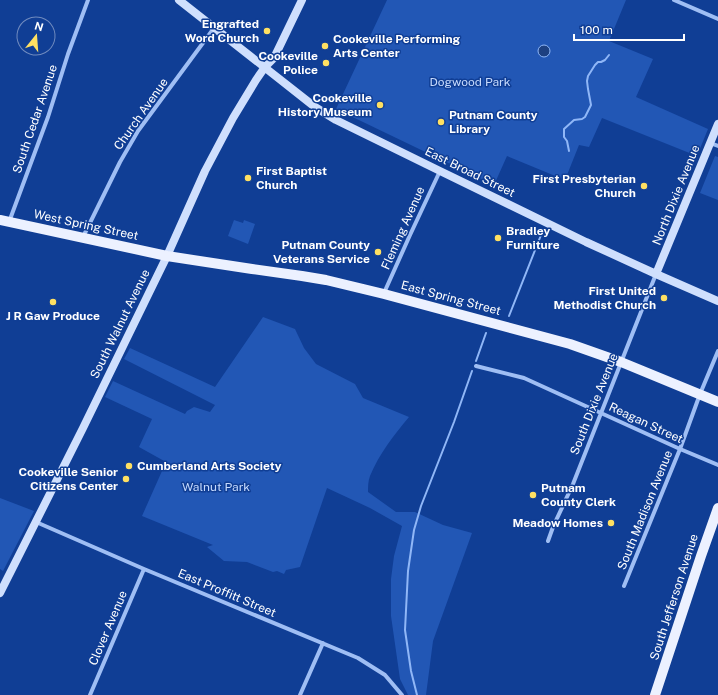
<svg xmlns="http://www.w3.org/2000/svg" width="718" height="695" font-family="'Public Sans',sans-serif">
<rect width="100%" height="100%" fill="#103e95"/>
<path fill="#2257b5" d="M387,0H626L609,41L653,59L636,97L708,129L697,156L602,118L589,147L579,145L565,180L507,156L494,185L336,109Z
M715,156L718,157V200L700,193Z
M234,220L243,223L244,220L255,224L248,244L228,236Z
M263,317L295,329L304,348L316,364L355,384L363,398L409,417C394,435 379,454 370,476C368,481 368,487 368,492L396,512H415L443,525L472,533L433,641L426,695H408L400,679L391,616V579L394,556L402,526L370,508L327,488L300,567L286,570L284,574L277,571L273,572L247,562L224,561L207,547L213,545L142,516L166,462L139,447L152,419L105,397L113,381L185,414L187,411L194,407L210,412L215,405L124,359L130,348L215,387Z
M0,498L34,511L3,571L0,569Z"/>
<path fill="#1d4081" stroke="#90b7f7" d="M538 51a6 6 0 1 1 12 0a6 6 0 1 1-12 0Z"/>
<g fill="none" stroke-linecap="round" stroke-linejoin="round">
<path stroke="#90b7f7" stroke-width="2" d="M569,151L567,141L564,137V129L574,120L582,119L585,117L591,105L588,89L587,81L588,76L595,65L598,62H601L605,60L609,55
M509,316L543,230
M476,361L486,333
M417,695L411,671L405,630L408,571L414,530L421,506L454,422L472,371"/>
<path stroke="#9fbef4" stroke-width="4" d="M674,0L718,19
M710,143L718,146
M9,222L48,117L68,54L88,0
M83,237L120,162L138,131L214,28
M384,293L410,235L440,171
M476,366L524,378L680,449L718,465
M36,522L144,569L358,658L385,675L402,695
M548,541L553,527L573,484L656,274
M624,586L680,449L700,394L718,351
M90,695L144,569
M300,695L323,643"/>
<path stroke="#cfdffd" stroke-width="8" d="M179,0L315,107L336,120L440,171L586,242L656,274L718,301
M656,274L718,124
M0,593L83,428L167,256L205,171L233,118L256,80L265,67L274,58L302,0"/>
<path stroke="#ecf1ff" stroke-width="10" d="M0,220L167,256L252,269L302,276L326,280L384,294L570,344L621,362L718,402
M655,695L701,556L718,508"/>
</g>
<g fill="#ffe062" stroke="#103e95" stroke-width="1.5">
<circle cx="267" cy="31" r="4"/>
<circle cx="325" cy="46" r="4"/>
<circle cx="326" cy="63" r="4"/>
<circle cx="380" cy="105" r="4"/>
<circle cx="441" cy="122" r="4"/>
<circle cx="248" cy="178" r="4"/>
<circle cx="644" cy="186" r="4"/>
<circle cx="498" cy="238" r="4"/>
<circle cx="378" cy="252" r="4"/>
<circle cx="664" cy="298" r="4"/>
<circle cx="53" cy="302" r="4"/>
<circle cx="129" cy="466" r="4"/>
<circle cx="126" cy="479" r="4"/>
<circle cx="533" cy="495" r="4"/>
<circle cx="611" cy="523" r="4"/>
</g>
<g text-anchor="middle" dominant-baseline="central" stroke-width="3" stroke-linejoin="round" paint-order="stroke">
<g font-size="12" font-weight="bold" fill="#fff" stroke="#103e95" text-anchor="end">
<text x="259" y="24">Engrafted<tspan x="259" dy="14">Word Church</tspan></text>
<text x="333" y="39" text-anchor="start">Cookeville Performing<tspan x="333" dy="14">Arts Center</tspan></text>
<text x="318" y="56">Cookeville<tspan x="318" dy="14">Police</tspan></text>
<text x="372" y="98">Cookeville<tspan x="372" dy="14">History Museum</tspan></text>
<text x="449" y="115" text-anchor="start">Putnam County<tspan x="449" dy="14">Library</tspan></text>
<text x="256" y="171" text-anchor="start">First Baptist<tspan x="256" dy="14">Church</tspan></text>
<text x="636" y="179">First Presbyterian<tspan x="636" dy="14">Church</tspan></text>
<text x="506" y="231" text-anchor="start">Bradley<tspan x="506" dy="14">Furniture</tspan></text>
<text x="370" y="245">Putnam County<tspan x="370" dy="14">Veterans Service</tspan></text>
<text x="656" y="291">First United<tspan x="656" dy="14">Methodist Church</tspan></text>
<text x="53" y="316" text-anchor="middle">J R Gaw Produce</text>
<text x="137" y="466" text-anchor="start">Cumberland Arts Society</text>
<text x="118" y="472">Cookeville Senior<tspan x="118" dy="14">Citizens Center</tspan></text>
<text x="541" y="488" text-anchor="start">Putnam<tspan x="541" dy="14">County Clerk</tspan></text>
<text x="603" y="523">Meadow Homes</text>
</g>
<g font-size="12" fill="#c7dbfe" stroke="#103e95">
<text x="470" y="82">Dogwood Park</text>
<text x="216" y="487">Walnut Park</text>
</g>
<g font-size="12" fill="#fff" stroke="#103e95">
<text transform="translate(141 114) rotate(-55)">Church Avenue</text>
<text transform="translate(35 119) rotate(-71)">South Cedar Avenue</text>
<text transform="translate(470 172) rotate(26)">East Broad Street</text>
<text transform="translate(676 195) rotate(-68)">North Dixie Avenue</text>
<text transform="translate(86 225) rotate(12)">West Spring Street</text>
<text transform="translate(403 228) rotate(-66)">Fleming Avenue</text>
<text transform="translate(451 298) rotate(15)">East Spring Street</text>
<text transform="translate(120 324) rotate(-64)">South Walnut Avenue</text>
<text transform="translate(594 404) rotate(-68)">South Dixie Avenue</text>
<text transform="translate(646 423) rotate(25)">Reagan Street</text>
<text transform="translate(645 510) rotate(-68)">South Madison Avenue</text>
<text transform="translate(227 593) rotate(23)">East Proffitt Street</text>
<text transform="translate(674 597) rotate(-72)">South Jefferson Avenue</text>
<text transform="translate(108 628) rotate(-67)">Clover Avenue</text>
</g>
</g>
<g transform="translate(36 36) rotate(17)"><circle r="19" fill="#103e95" stroke="#708bbf"/>
<path d="M0-3L7 15L0 10L-7 15Z" fill="#ffe062"/>
<text y="-6" font-size="11" font-weight="bold" text-anchor="middle" fill="#ffffff">N</text>
</g>
<path d="M574 34v6h110v-6" fill="none" stroke="#ffffff" stroke-width="2"/>
<text x="580" y="34" font-size="12" fill="#ffffff" stroke="#103e95" stroke-width="3" paint-order="stroke">100 m</text>
</svg>
